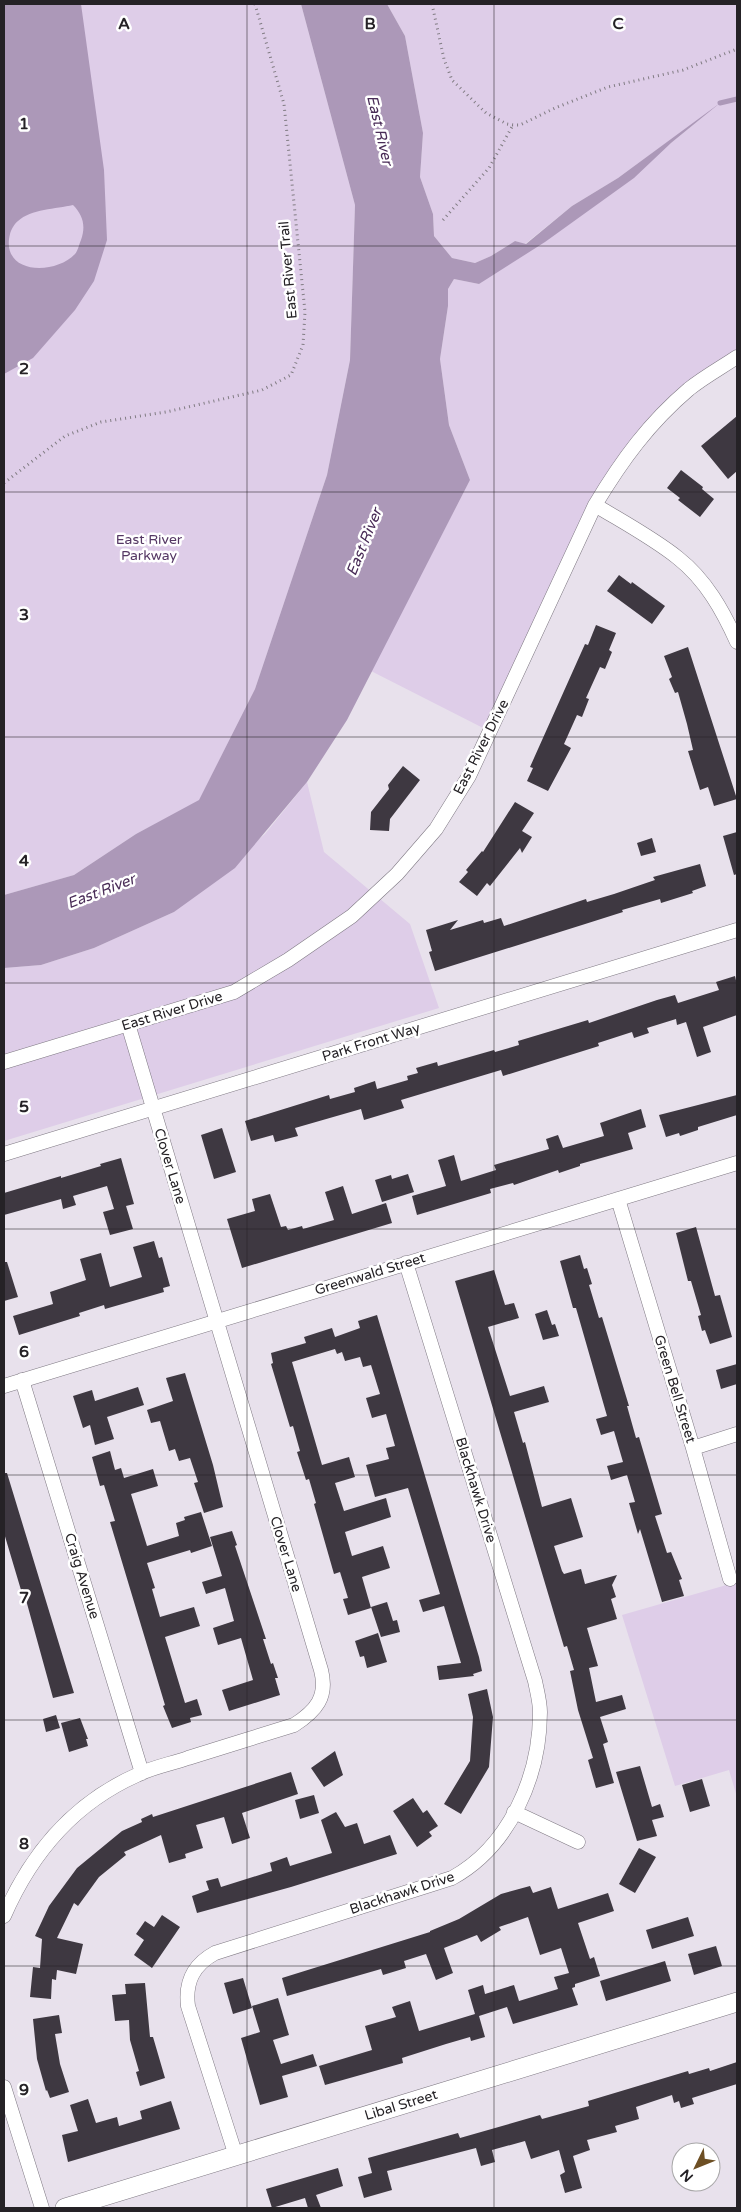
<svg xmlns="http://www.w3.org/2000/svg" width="741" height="2212" font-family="'Varela Round',sans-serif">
<rect width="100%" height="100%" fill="#e8e1ec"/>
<path fill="#decde8" d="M4,4H301L355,205L350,360L327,475L255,689L199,801L136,834L74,875L4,895Z
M387,4H737V357L691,388L611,478L491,732L371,671L470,480L449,425L440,359L448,306V289L454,279L479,284L671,143L709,112L618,178L572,206L525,244L515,241L491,256L475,263L452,258L434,236L433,214L420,177L423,133L405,36Z
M307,782L324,852L410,924L439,1008L4,1141V968L41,965L94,948L174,912L265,834Z
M737,1582V1797L729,1770L675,1786L622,1615Z"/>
<path fill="#ac98b8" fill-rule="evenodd" d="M4,4H81L104,170L107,240L94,281L75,310L33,358L4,374ZM73,205C83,215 86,226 81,240C79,244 78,251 75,254C54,276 0,274 10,234C11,230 14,224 18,221C31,209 56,209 73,205Z
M301,4H387L405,36L423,133L420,177L433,214L434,236L452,258L475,263L491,256L515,241L526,244L572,206L618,178L720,103L671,143L634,178L545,242L479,284L454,279L448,289V306L440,359L449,425L470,480L347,720L307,782L235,868L174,912L94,948L41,965L4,968V895L74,875L136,834L199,800L255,689L327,475L350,360L355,205Z"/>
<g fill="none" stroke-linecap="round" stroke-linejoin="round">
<path stroke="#ac98b8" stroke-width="5" d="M720,103L737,99"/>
</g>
<path fill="#3e3841" d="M737,416V471L728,479L701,446Z
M681,470L703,487L702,489L714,499L700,517L678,500L680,498L667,488Z
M619,575L631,584L632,582L665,606L652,624L607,591Z
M596,625L616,633L609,650L612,652L605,669L600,667L586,698L589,699L582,717L577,715L564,744L571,748L548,791L527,781L533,768L530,767L585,644L588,645Z
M688,647L737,799L714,806L708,787L700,790L688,751L693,750L687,724L678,692L675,693L669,679L672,677L664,656Z
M403,766L420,780L390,819L389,831L370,830L371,812L389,789L388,785Z
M515,802L534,813L522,831L532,837L522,853L520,848L490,886L487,883L477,896L459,882L468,872L466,870L482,851L483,852Z
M737,832V874L734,875L723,836Z
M652,838L656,852L641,856L637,843Z
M700,864L706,886L692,891L693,893L661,903L660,899L622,910L623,912L582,925L435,971L429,952L432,951L426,930L458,920L450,930L483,920L484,923L501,918L504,926L586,899L587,902L614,894L655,880L653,877Z
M735,976L737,985V1015L703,1027L711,1052L697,1057L686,1022L677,1025L676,1019L647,1028L649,1033L634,1038L632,1032L598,1043L599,1046L503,1076L501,1070L401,1100L404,1108L364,1120L361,1109L295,1128L298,1136L275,1142L273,1135L251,1141L245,1121L329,1095L330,1099L355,1092L354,1088L375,1081L377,1089L408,1080L407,1076L418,1073L416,1068L437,1062L438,1066L494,1050L495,1052L519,1045L518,1041L588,1020L589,1023L657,1000L675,995L678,1003L719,990L716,982Z
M737,1095V1115L698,1127V1130L680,1136L679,1133L666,1137L659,1115Z
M641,1109L646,1127L628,1133L633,1149L580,1164V1166L559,1173L558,1170L514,1185L513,1183L490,1189L491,1193L417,1215L412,1196L446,1186L438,1160L454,1155L461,1181L496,1170L494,1165L549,1149L546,1139L558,1135L563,1148L604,1136L600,1123Z
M222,1128L236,1172L214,1179L201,1135Z
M121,1158L134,1204L126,1206L133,1229L110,1235L103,1212L114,1209L107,1186L73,1196L76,1205L63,1209L61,1199L4,1215V1193L61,1176V1178L101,1166L100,1164Z
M408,1174L414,1192L382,1202L375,1180L391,1175L392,1179Z
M343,1186L352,1214L386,1203L392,1223L242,1268L227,1219L255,1211L252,1199L270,1194L281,1227L286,1226L288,1230L302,1226L303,1229L334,1220L325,1192Z
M696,1227L715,1296L720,1295L732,1337L710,1344L705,1330L702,1331L698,1316L701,1315L691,1281H688L676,1233Z
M154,1241L159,1258L162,1257L170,1286L163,1288L164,1292L105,1309L104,1305L79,1313L80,1316L19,1335L13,1316L53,1304L50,1292L86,1280L80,1259L101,1253L110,1287L142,1277L133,1247Z
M580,1255L584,1269L587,1268L592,1284L589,1285L599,1318L602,1317L629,1406H627L636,1438L639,1437L662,1514L655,1516L667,1553L671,1552L682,1579L679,1580L684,1596L662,1602L640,1529L638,1534L629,1503L635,1502L627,1475L611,1480L607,1466L623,1462L614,1431L601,1435L596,1419L607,1416L576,1308H573L560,1261Z
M4,1262H7L18,1297L4,1301Z
M494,1270L505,1305L514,1303L519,1318L488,1327L510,1396L544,1386L549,1402L514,1412L523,1443L525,1442L542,1507L571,1498L583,1537L554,1546L562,1571L564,1574L581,1569L585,1584L617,1575L612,1585L616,1597L611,1599L617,1619L587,1628L598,1666L589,1668L596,1702L622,1695L626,1709L600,1717L608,1742L603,1744L614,1783L596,1788L588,1760L593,1758L578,1710L570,1671L574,1670L567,1646L564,1647L455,1281Z
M547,1310L552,1325L555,1324L559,1336L543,1340L535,1314Z
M377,1315L479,1657L482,1671L473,1674L474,1676L439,1680L437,1666L461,1663L444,1606L423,1612L419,1600L440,1594L408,1488L375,1497L366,1465L389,1459L386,1448L395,1446L386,1414L372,1418L366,1398L380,1394L371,1365L363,1367L360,1357L345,1361L342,1352L337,1354L335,1349L292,1362L322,1465L349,1457L355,1477L335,1483L344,1511L386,1498L391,1517L345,1532L352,1556L383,1546L390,1568L362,1577L371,1608L348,1615L343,1599L348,1598L340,1572L334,1574L314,1504L316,1503L309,1479L306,1480L297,1452L300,1451L293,1426L290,1427L271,1364L273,1363L271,1353L306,1343L304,1337L332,1328L335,1337L360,1328L358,1321Z
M737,1364V1384L721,1389L716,1370Z
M185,1373L213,1465L223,1507L204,1513L194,1483L198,1482L190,1458L179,1461L175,1449L169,1451L160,1421L151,1423L147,1410L173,1401L166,1378Z
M138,1387L144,1405L107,1417L114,1439L95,1445L90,1425L83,1428L73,1396L92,1390L95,1401Z
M110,1451L115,1470L121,1468L124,1478L153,1469L158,1486L131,1494L147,1546L179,1536L176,1523L185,1520L184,1517L201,1512L212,1546L191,1553L190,1550L147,1563L155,1588L152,1589L160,1617L194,1607L200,1626L165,1637L185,1703L197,1699L202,1715L190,1718L191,1722L172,1728L163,1706L165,1705L110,1522L115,1521L104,1485L100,1486L92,1457Z
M4,1473H7L74,1693L53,1698L23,1589L21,1590L4,1533Z
M232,1531L237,1545L235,1546L266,1639H263L271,1664L273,1663L278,1678H275L280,1695L229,1711L222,1690L253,1680L241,1638L218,1645L213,1628L234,1621L225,1588L206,1594L202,1582L222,1576L210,1537Z
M387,1602L393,1621L397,1620L400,1632L381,1637L371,1607Z
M378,1633L387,1662L367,1668L364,1656L360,1657L355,1641Z
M487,1689L493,1717L489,1767L461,1814L444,1804L470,1761L473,1717L468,1694Z
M56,1715L60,1728L46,1732L43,1719Z
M80,1718L88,1739H86L88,1746L69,1752L61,1723Z
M335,1751L343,1775L324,1787L311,1768Z
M640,1766L652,1807L660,1804L664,1817L652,1820L657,1836L637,1841L616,1772Z
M291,1772L298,1794L242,1813L250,1838L232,1844L224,1817L196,1825L203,1848L185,1854L186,1858L169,1863L161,1835L124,1852L126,1855L99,1877L78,1906L74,1903L57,1938L83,1944L76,1974L57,1970L56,1980L52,1979L51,1999L30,1997L33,1967L40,1968L42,1939L35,1936L49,1906L77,1868L122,1831L142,1822L141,1819L152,1814L153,1817Z
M702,1779L710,1806L690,1812L682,1785Z
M314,1795L319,1813L300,1819L295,1800Z
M413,1798L423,1813L427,1810L438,1826L429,1832L432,1836L417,1847L393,1811Z
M336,1812L345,1827L357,1823L364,1844L390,1835L397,1854L291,1887L197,1913L192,1896L209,1890L206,1881L218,1878L221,1887L272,1871L270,1863L287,1857L290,1866L332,1853L321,1820Z
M639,1848L656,1857L635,1893L619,1884Z
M530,1886L533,1893L551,1887L558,1909L608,1893L614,1911L578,1923L590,1959L594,1957L600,1976L575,1984V1987L572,1988L578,2005L513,2024L507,2007L479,2016L485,2037L471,2041L470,2037L446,2044L402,2058L403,2063L325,2085L319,2066L372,2050L365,2026L396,2017L392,2007L410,2001L419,2031L475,2014L468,1990L483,1985L485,1994L514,1985L519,2001L558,1989L554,1977L569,1973L561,1948L540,1955L528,1917L499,1927L501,1930L481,1942L477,1935L444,1948L453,1973L436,1980L426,1954L404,1961L406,1968L383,1975L381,1969L287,1996L282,1978L430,1932V1931L459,1919L501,1894Z
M162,1915L180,1927L152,1968L134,1955L144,1940L136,1934L145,1921L154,1927Z
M688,1917L694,1936L652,1949L646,1930Z
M716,1946L722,1966L694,1975L688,1954Z
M665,1961L671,1981L606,2001L600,1981Z
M243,1978L252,2008L233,2014L224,1983Z
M145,1983L150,2037H153L165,2078L140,2086L136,2072L139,2071L130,2040L129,2020L115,2021L112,1995L126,1994L125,1984Z
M278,1998L289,2035L273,2040L281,2064L313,2054L317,2066L282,2076L288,2097L260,2105L241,2038L260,2032L252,2006Z
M59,2015L62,2033L55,2034L60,2064L69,2092L50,2098L47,2090L46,2091L37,2059L33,2019Z
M737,2062V2084L692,2098L694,2104L681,2108L679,2101L674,2103L672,2095L636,2107L639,2119L615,2126L617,2132L587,2140L590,2150L573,2156L582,2188L565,2193L560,2175L565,2172L559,2150L531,2159L525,2141L492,2150L495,2162L481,2166L476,2148L387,2171L392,2190L364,2198L358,2177L372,2173L368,2158L458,2133L460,2138L540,2115L542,2119L589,2106L588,2101L688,2071L689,2074L709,2068L710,2071Z
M88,2099L96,2123L117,2117L119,2126L142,2119L140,2111L171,2101L180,2129L68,2162L62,2135L78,2131L70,2105Z
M338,2168L343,2186L316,2195L321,2208H308L305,2198L272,2208L266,2189Z"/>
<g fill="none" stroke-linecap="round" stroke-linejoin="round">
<g stroke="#7f7983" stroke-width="15">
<path id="street" d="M595,505C623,522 653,538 678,558C706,580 723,611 737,642
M4,1062L234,992L288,960L352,916L397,874L436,829L469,776L595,505C622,460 649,423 689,389C704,377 722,367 737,357
M4,1154L737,930
M618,1199L693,1448L730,1579
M22,1380L142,1773
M4,1386L737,1163
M693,1448L737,1434
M514,1812L578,1842
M4,1916C31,1854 74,1803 137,1775C153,1767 171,1764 188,1758C223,1747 259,1736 294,1725C316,1711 328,1697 321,1670L128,1024
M4,2087L42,2208
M236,2156L188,2006C185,1982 193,1965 215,1953L452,1878C510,1846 540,1776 540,1712C540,1702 537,1691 535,1681L406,1263"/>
</g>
<g stroke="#7f7983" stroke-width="20">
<path id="secondary" d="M65,2208L737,2002"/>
</g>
<path stroke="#817c83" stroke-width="3" stroke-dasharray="1 4" stroke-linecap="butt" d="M432,4L444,59L452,80L486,113L507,124L513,125H520L555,108L608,87L683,70L737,49
M443,220L489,168L513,125
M4,483L65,436L101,422L166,412L262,390L291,375L303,345L305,312L284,104L255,4"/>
<use href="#street" stroke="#fff" stroke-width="14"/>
<use href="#secondary" stroke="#fff" stroke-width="19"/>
</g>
<path fill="none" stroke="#252226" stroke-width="1" stroke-opacity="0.55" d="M247,4V2208M494,4V2208M4,246H737M4,492H737M4,737H737M4,983H737M4,1229H737M4,1475H737M4,1720H737M4,1966H737"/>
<g text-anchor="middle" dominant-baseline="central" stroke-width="5" stroke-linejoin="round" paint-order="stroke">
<g font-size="14" fill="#252226" stroke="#fff">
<text transform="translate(288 270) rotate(-95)">East River Trail</text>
<text transform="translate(481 747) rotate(-63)">East River Drive</text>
<text transform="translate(172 1011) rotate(-17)">East River Drive</text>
<text transform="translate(371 1042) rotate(-17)">Park Front Way</text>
<text transform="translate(170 1166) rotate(73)">Clover Lane</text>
<text transform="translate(370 1274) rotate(-17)">Greenwald Street</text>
<text transform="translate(675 1389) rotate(73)">Green Bell Street</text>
<text transform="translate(476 1490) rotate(73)">Blackhawk Drive</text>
<text transform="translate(286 1554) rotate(73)">Clover Lane</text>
<text transform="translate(82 1576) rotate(73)">Craig Avenue</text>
<text transform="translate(402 1893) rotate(-18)">Blackhawk Drive</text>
<text transform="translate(401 2105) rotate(-17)">Libal Street</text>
</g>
<g font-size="14" fill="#553864" stroke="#fff">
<text x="149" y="539">East River<tspan x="149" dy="16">Parkway</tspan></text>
</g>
<g font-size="15" font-style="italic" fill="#492c57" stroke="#fff">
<text transform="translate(380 130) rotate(77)">East River</text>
<text transform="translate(364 542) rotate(-68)">East River</text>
<text transform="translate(101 891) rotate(-21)">East River</text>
</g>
</g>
<g font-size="16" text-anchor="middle" font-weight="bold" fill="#252226" stroke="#fff" stroke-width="5" stroke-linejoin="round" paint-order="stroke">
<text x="124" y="29">A</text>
<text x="370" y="29">B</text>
<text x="618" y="29">C</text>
<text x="24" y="129">1</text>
<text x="24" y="374">2</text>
<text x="24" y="620">3</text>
<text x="24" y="866">4</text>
<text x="24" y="1112">5</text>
<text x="24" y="1357">6</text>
<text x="24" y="1603">7</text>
<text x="24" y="1849">8</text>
<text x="24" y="2095">9</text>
</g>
<rect width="741" height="2212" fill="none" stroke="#252226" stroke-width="10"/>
<g transform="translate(696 2167) rotate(227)"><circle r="24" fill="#ffffff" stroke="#a8a7a8"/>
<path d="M0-4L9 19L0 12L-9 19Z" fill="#6d4f24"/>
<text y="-8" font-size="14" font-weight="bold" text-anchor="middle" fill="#252226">N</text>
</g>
</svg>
